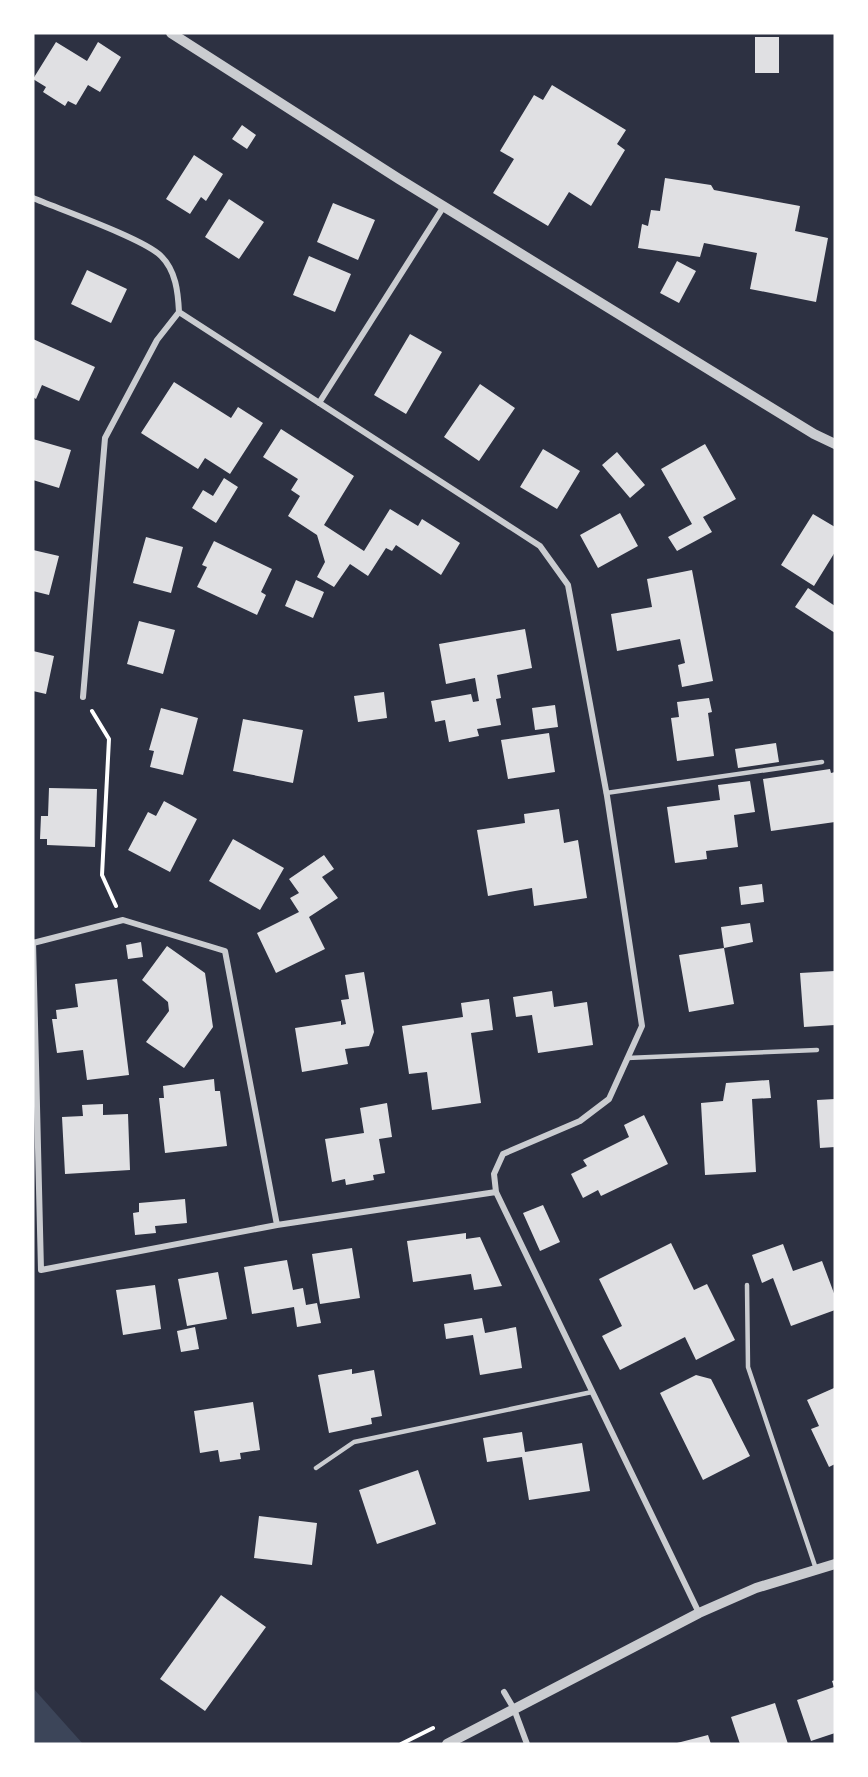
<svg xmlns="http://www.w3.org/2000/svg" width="868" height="1777" font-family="'PT Sans Narrow',sans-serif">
<rect width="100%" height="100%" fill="#2d3142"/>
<path fill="#3c4559" d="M33,1688L83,1744H33Z"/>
<path fill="#e0e0e3" d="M755,37H779V73H755Z
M56,42L87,61L98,42L121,57L100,92L88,85L76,105L68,101L65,106L43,92L46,87L33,79Z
M552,85L626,130L617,144L625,150L591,206L569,192L548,226L493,193L514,159L500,151L534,95L543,100Z
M242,125L256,135L247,149L232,139Z
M194,155L223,174L206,201L201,197L190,214L166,199Z
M665,178L711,185L714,190L800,206L795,231L828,238L816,302L750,289L757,253L704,243L700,257L638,248L642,224L648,226L651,210L660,211Z
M229,199L264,222L239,259L205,237Z
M333,203L375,220L358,260L317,242Z
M309,256L351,274L335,312L293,295Z
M677,261L696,271L679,303L660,293Z
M87,270L127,289L111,323L71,304Z
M410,334L442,352L406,414L374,395Z
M33,339L95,367L79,401L42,385L36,399L33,397Z
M174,382L231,418L238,407L263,423L230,474L205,458L198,469L141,433Z
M480,384L515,408L479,461L444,437Z
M281,429L354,476L324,525L364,551L390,509L418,526L422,519L460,543L441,575L396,545L392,551L386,548L368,576L350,564L334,587L317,577L325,562L317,535L288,516L300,496L291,490L298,479L263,457Z
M33,439L71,450L59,488L33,480Z
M705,444L736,499L703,517L712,532L677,551L668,537L692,524L661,469Z
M543,449L580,471L557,509L520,487Z
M617,452L645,485L630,498L602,465Z
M224,478L238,487L216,523L192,508L203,490L213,496Z
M620,513L638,546L598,568L580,535Z
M813,514L835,527V552L814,586L781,565Z
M146,537L183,547L171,593L133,583Z
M214,541L272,569L261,592L266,595L257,615L197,587L207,567L202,565Z
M33,550L59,556L49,595L33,591Z
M692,570L713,681L682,687L678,665L685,663L680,639L617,651L611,614L652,607L647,579Z
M296,580L324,592L313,618L285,606Z
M808,588L835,606V633L795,607Z
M139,621L175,630L163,674L127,664Z
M525,629L532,668L497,675L501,698L496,699L501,725L477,729L479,736L449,742L445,720L435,722L431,701L471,694L473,702L479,701L475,678L446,684L439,644Z
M33,651L54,656L46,694L33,691Z
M384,692L387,718L358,722L354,696Z
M709,698L712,712L708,713L714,756L677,761L671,718L679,717L677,702Z
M555,705L558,727L535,730L532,708Z
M161,708L198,718L183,775L150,767L154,751L149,750Z
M243,719L303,730L293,783L233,771Z
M549,733L555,772L508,779L501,740Z
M776,743L779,762L738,768L735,749Z
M830,769L831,773L835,772V822L771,831L763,779Z
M750,781L755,812L734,815L738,847L706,851L707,859L675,863L667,807L720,800L718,785Z
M49,788L97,789L95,847L47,845V839H40L41,816H48Z
M164,801L197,819L170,872L128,850L148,812L156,816Z
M559,809L564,843L578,840L587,898L534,906L532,888L488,896L477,830L525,823L524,814Z
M233,839L284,868L260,910L209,881Z
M324,855L334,869L322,877L338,898L309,917L325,949L276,973L257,933L299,912L290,898L299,893L289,879Z
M762,884L764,902L741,905L739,887Z
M750,923L753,942L724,948L721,927Z
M141,942L143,957L128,959L126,945Z
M167,946L205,973L213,1027L184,1068L146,1042L169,1011L168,1002L142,980Z
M724,948L734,1004L689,1012L679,955Z
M835,971V1025L804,1027L800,973Z
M364,972L374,1032L369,1046L345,1049L348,1064L302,1072L295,1028L341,1021V1025L346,1024L341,1000L349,999L345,975Z
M117,979L129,1075L87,1080L83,1050L57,1053L52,1019H57L56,1010L78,1007L75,984Z
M552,991L554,1007L587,1002L593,1045L538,1053L532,1015L516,1017L513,997Z
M489,999L493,1030L471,1033L481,1103L432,1110L427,1072L409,1074L402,1026L463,1017L461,1003Z
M214,1079L215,1091H220L227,1146L165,1153L159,1098H164L163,1086Z
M769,1080L771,1098L752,1099L756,1172L705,1175L701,1103L723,1101L726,1083Z
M835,1099V1147L820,1148L817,1100Z
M387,1103L392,1137L379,1139L385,1173L373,1175L374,1180L346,1185L345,1179L332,1182L325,1139L364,1133L360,1108Z
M103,1104V1115L128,1114L130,1170L65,1174L62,1117L83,1116L82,1105Z
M644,1115L668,1164L601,1196L598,1190L583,1198L571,1174L587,1166L583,1160L629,1137L624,1125Z
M185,1199L187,1223L155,1226L156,1233L135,1235L133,1213L139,1212V1203Z
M543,1205L560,1242L540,1251L523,1213Z
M466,1233V1239L480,1237L502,1286L474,1290L471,1274L413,1282L407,1241Z
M671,1243L694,1290L707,1284L735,1340L696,1360L685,1337L620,1370L602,1336L622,1326L599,1279Z
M783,1244L793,1271L822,1261L835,1296V1310L791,1326L773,1278L762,1283L752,1255Z
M352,1248L360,1298L320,1304L312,1254Z
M287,1260L293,1290L303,1288L306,1305L317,1303L321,1323L297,1327L294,1307L252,1314L244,1267Z
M218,1272L227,1319L187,1326L178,1279Z
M155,1285L161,1329L123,1335L116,1290Z
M482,1318L485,1333L516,1327L522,1368L480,1375L473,1335L446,1339L444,1324Z
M195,1327L199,1349L181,1352L177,1331Z
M352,1369V1374L374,1370L382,1416L371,1418L372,1424L329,1433L318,1375Z
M696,1375L711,1379L750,1456L703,1480L660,1393Z
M834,1388L835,1464L829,1467L811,1429L819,1426L807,1400Z
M253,1402L260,1450L240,1453L241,1459L220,1462L218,1450L200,1453L194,1411Z
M522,1432L525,1452L582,1443L590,1491L529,1500L522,1457L487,1462L483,1438Z
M418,1470L436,1524L377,1544L359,1490Z
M259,1516L317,1523L312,1565L254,1558Z
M221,1595L266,1627L205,1711L160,1679Z
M835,1680V1733L811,1741L797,1700L834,1687L832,1681Z
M775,1703L788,1744H740L731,1717Z
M708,1735L711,1744H677V1743Z"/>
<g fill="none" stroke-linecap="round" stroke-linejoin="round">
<path stroke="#fff" stroke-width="4" d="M92,711L109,739L102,875L116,906
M401,1744L433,1728"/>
<path stroke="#caccd0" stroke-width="4.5" d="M606,793L822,762
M627,1058L817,1050
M747,1285L748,1367L816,1569
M316,1468L354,1442L592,1392"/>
<path stroke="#caccd0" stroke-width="6" d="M33,198C59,209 145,239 161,256C176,271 178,292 179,312
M319,403L444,206
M83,697L105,438L157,340L179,312L540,546L568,585L607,796L642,1026L609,1099L580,1121L503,1154L494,1174L496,1192L699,1613
M33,942L41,1270L277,1225L496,1192
M33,943L123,920L225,951L277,1225
M504,1692L514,1709L527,1744"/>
<path stroke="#caccd0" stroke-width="10" d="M171,33L399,179L814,434L835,444
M447,1744L699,1613L756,1588L835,1564"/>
</g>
<rect width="868" height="1777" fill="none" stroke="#ffffff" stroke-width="69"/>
</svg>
